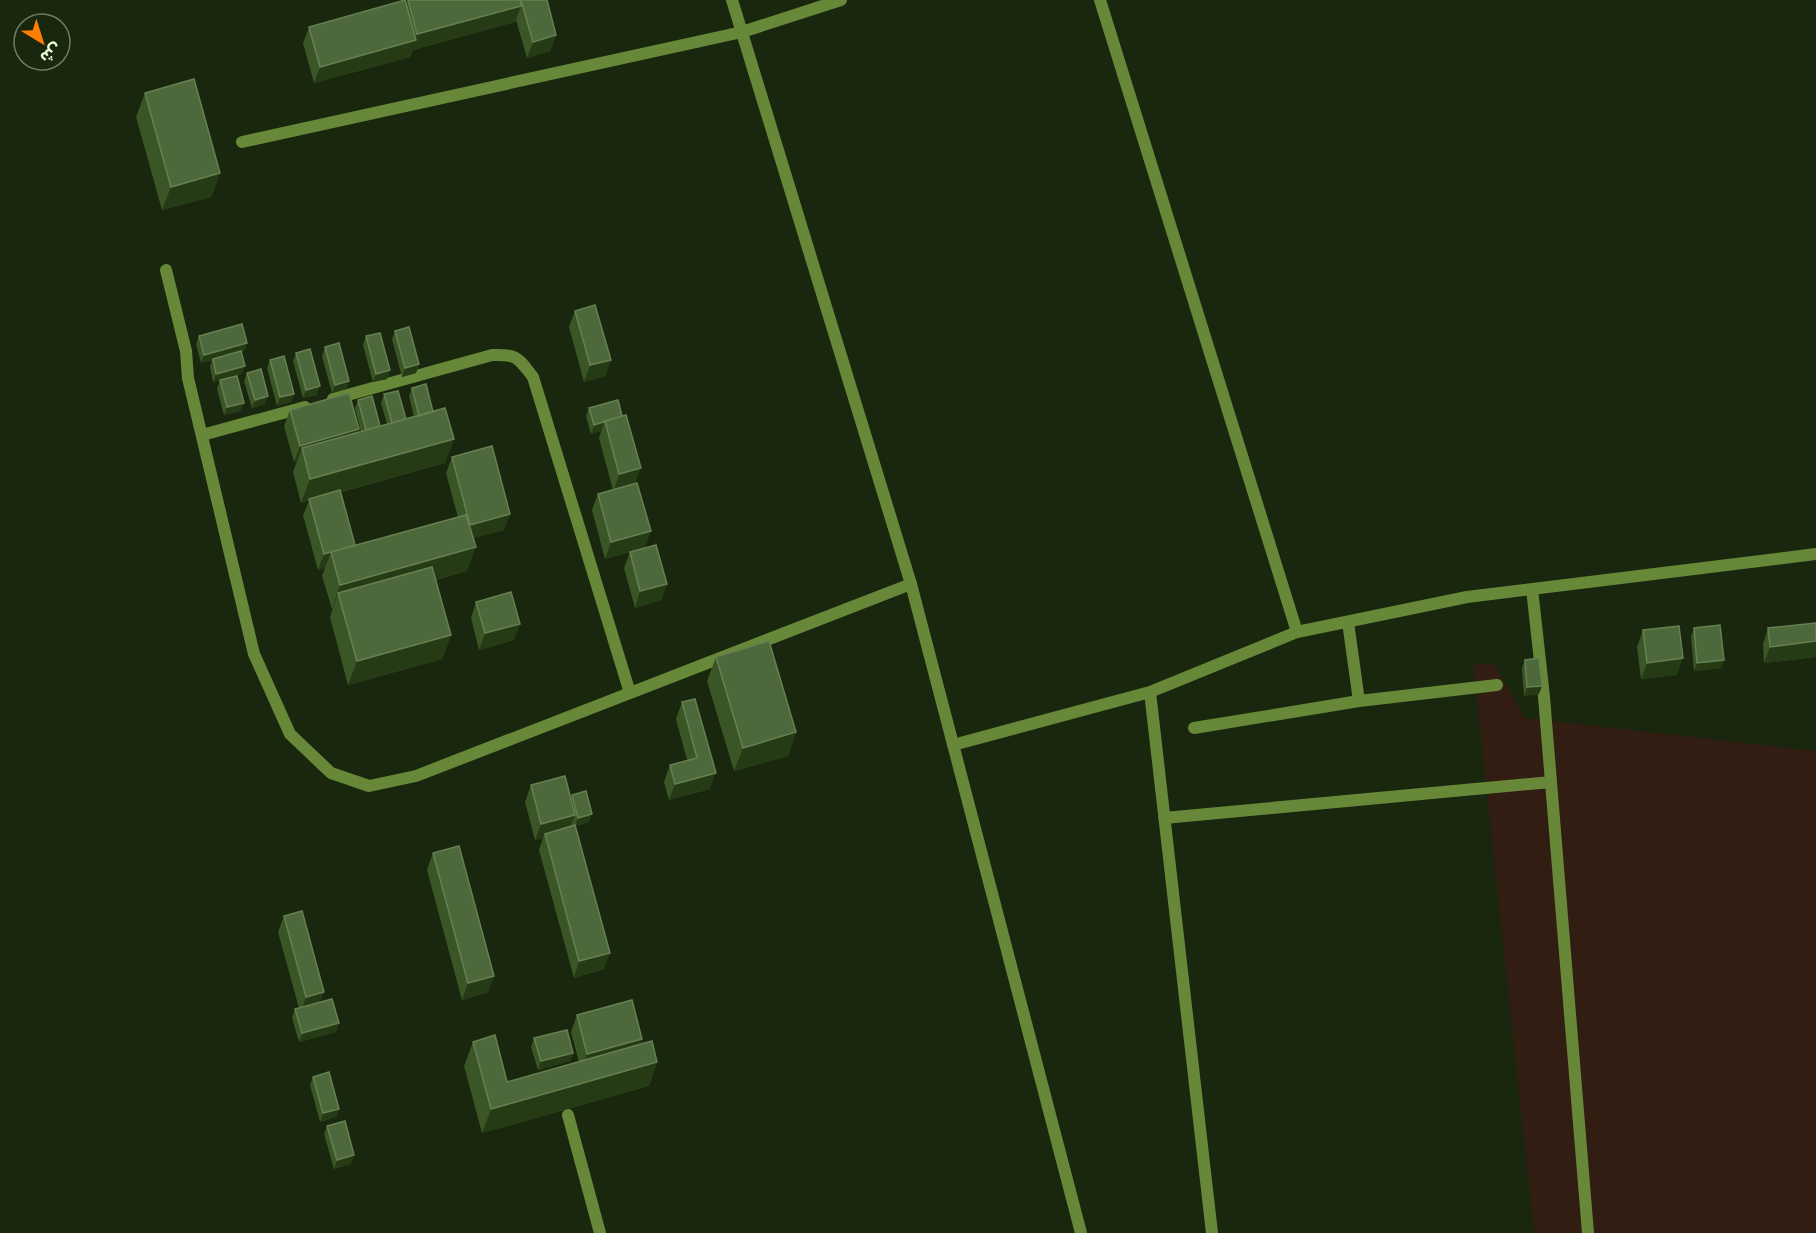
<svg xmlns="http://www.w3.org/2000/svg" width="1816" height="1233" font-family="Inter,'Noto Sans Arabic',sans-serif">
<rect width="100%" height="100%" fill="#19270e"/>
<path fill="#311d11" d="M1473,664H1494L1525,718L1816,751V1233H1534Z"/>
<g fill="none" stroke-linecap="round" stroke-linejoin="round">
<path stroke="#668838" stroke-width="12" d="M242,142L742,32
M166,270L186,351L188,378L254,654L290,734L331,773L369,786L416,776L911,584
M333,399L492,355C518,354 518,358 533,377L630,693
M202,435L305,407
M1532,589L1544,697L1588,1233
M1348,622L1359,701
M1194,728L1359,701L1497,685
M953,745L1150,692
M1164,818L1551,782
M1212,1233L1150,692L1297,632L1467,597L1816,554"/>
<path stroke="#668838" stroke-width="12" d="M1100,0L1297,632
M742,32L841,0
M568,1115L600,1233"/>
<path stroke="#668838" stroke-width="12" d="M732,0L911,584L1081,1233"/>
</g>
<path fill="#3a5627" d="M407,0H547L556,35L550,51L527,58L516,20L515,22L413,50L410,57L314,83L303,43L309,27L406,3Z
M145,93L220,173L211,197L162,210L136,117Z
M575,311L611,360L605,376L584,382L569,327Z
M395,331L419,364L416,373L402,377L392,339Z
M199,336L247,343L244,351L241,352L242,374L224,379L241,411L224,415L217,389L220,380L213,382L210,367L212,360L201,363L196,344Z
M366,336L390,370L387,379L373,382L363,345Z
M325,347L349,381L346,389L332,393L322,356Z
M296,353L317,395L303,398L293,361Z
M270,360L294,394L291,402L277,406L267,368Z
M247,373L265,404L252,408L244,381Z
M412,388L433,412L454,439L445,463L341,492L355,545L458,517L446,473L452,457L504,530L473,538L467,571L436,580L451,635L442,659L348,685L330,617L333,608L332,609L322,576L325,568L318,570L303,515L309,501L301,503L293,472L297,461L294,462L284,426L290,410L359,429L357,433L361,432L355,408L358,400L380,426L387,424L381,403L384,394L406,419L414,417L409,396Z
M618,400L635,483L645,548L667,584L661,600L635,608L624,568L630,552L605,559L592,510L598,494L613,490L599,438L601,431L591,434L586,416L589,408Z
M476,602L514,640L479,650L471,618Z
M1816,623V657L1764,663L1763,644L1768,628Z
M1694,628L1721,668L1694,671L1691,637Z
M1643,630L1677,675L1641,679L1637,647Z
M716,657L796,732L788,756L734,771L707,681Z
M1525,660L1539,694L1524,696L1522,668Z
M682,702L710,789L669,800L664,782L670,765L687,760L676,719Z
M531,785L571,798L572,795L589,822L575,826L604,969L574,978L539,850L543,838L535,840L525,802Z
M433,853L494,976L488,992L462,1000L427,870Z
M284,916L321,1002L336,1032L299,1042L292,1018L295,1009L299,1008L278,932Z
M577,1015L642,1039L640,1045L657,1062L649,1086L482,1133L464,1066L473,1042L507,1082L579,1062L571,1032Z
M534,1038L573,1053L570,1061L538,1070L531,1047Z
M313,1077L339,1109L336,1117L320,1122L310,1085Z
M327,1126L351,1164L334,1169L324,1134Z"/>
<path fill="#253b15" d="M521,6L515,22L413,50L410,57L314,83L320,67L415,41L417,34Z
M556,35L550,51L527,58L533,42Z
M220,173L211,197L162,210L171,187Z
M247,343L244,351L201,363L204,355Z
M611,360L605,376L584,382L590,365Z
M419,364L416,373L402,377L405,368Z
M245,366L242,374L213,382L216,374Z
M390,370L387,379L373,382L376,374Z
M349,381L346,389L332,393L335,385Z
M320,386L317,395L303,398L306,390Z
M294,394L291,402L277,406L280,397Z
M268,396L265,404L252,408L255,400Z
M244,403L241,411L224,415L227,407Z
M604,423L601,431L591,434L594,425Z
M359,429L353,445L302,448L297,461L294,462L300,446Z
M454,439L445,463L310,500L309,499V501L301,503L310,479Z
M641,468L635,484L614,491L619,474Z
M510,514L504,530L464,541L470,525Z
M651,531L645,548L605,559L611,542Z
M476,547L467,571L342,606L338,593L333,608L332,609L340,585Z
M331,552L325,568L318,570L324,554Z
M667,584L661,600L635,608L640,591Z
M520,624L514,640L479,650L485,633Z
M451,635L442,659L348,685L357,661Z
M1816,641V657L1764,663L1770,647Z
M1683,658L1677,675L1641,679L1647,663Z
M1724,660L1721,668L1694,671L1697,663Z
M1542,686L1539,694L1524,696L1527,687Z
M796,732L788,756L734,771L743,748Z
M716,773L710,789L669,800L675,784Z
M592,814L589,822L575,826L578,818Z
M575,815L569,831L545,834L543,838L535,840L541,824Z
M610,953L604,969L574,978L579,961Z
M494,976L488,992L462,1000L468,983Z
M324,992L318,1009L300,1014L306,997Z
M339,1023L336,1032L299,1042L302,1033Z
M642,1039L636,1055L581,1070L587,1054Z
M573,1053L570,1061L538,1070L541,1061Z
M657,1062L649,1086L482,1133L491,1109Z
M339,1109L336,1117L320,1122L323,1113Z
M354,1155L351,1164L334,1169L337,1160Z"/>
<path fill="#4d683a" stroke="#668052" stroke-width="1.5" d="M405,0L416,40L320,67L309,27Z
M408,0H520L521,6L417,34Z
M521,0H547L556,35L533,42Z
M194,79L220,173L171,187L145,93Z
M595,305L611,360L590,365L575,311Z
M242,324L247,343L204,355L199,336Z
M409,327L419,364L405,368L395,331Z
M380,333L390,370L376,374L366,336Z
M339,343L349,381L335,385L325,347Z
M310,349L320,386L306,390L296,353Z
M241,351L245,366L216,374L213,359Z
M284,356L294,394L280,397L270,360Z
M261,369L268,396L255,400L247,373Z
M237,376L244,403L227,407L220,380Z
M426,384L433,412L419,416L412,388Z
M398,391L406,419L392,423L384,394Z
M349,393L359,429L300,446L290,410Z
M372,396L380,426L366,430L358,400Z
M618,400L622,416L594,425L589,408Z
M445,408L454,439L310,479L302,448Z
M626,415L641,468L619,474L605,421Z
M492,446L510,514L470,525L452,457Z
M637,483L651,531L611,542L598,494Z
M340,490L355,545L324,554L309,499Z
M466,515L476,547L340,585L331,552Z
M656,545L667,584L640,591L630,552Z
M432,567L451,635L357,661L338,593Z
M511,592L520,624L485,633L476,602Z
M1816,623V641L1770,647L1768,628Z
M1720,625L1724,660L1697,663L1694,628Z
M1679,626L1683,658L1647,663L1643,630Z
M769,641L796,732L743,748L716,657Z
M1539,658L1542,686L1527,687L1525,660Z
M695,699L716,773L675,784L670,765L697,758L682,702Z
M565,776L575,815L541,824L531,785Z
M586,791L592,814L578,818L572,795Z
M575,825L610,953L579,961L545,834Z
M459,846L494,976L468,983L433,853Z
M302,911L324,992L306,997L284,916Z
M332,999L339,1023L302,1033L295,1009Z
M632,1000L642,1039L587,1054L577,1015Z
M567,1030L573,1053L541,1061L534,1038Z
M495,1035L507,1082L652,1041L657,1062L491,1109L473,1042Z
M329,1072L339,1109L323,1113L313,1077Z
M345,1121L354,1155L337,1160L327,1126Z"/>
<g transform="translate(42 42) rotate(142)"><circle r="28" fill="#19270e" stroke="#6d7d5e" stroke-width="1.5"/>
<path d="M0-4.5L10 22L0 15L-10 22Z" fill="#ff7d01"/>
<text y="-9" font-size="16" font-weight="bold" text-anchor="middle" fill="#eaffd5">ش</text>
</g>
</svg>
